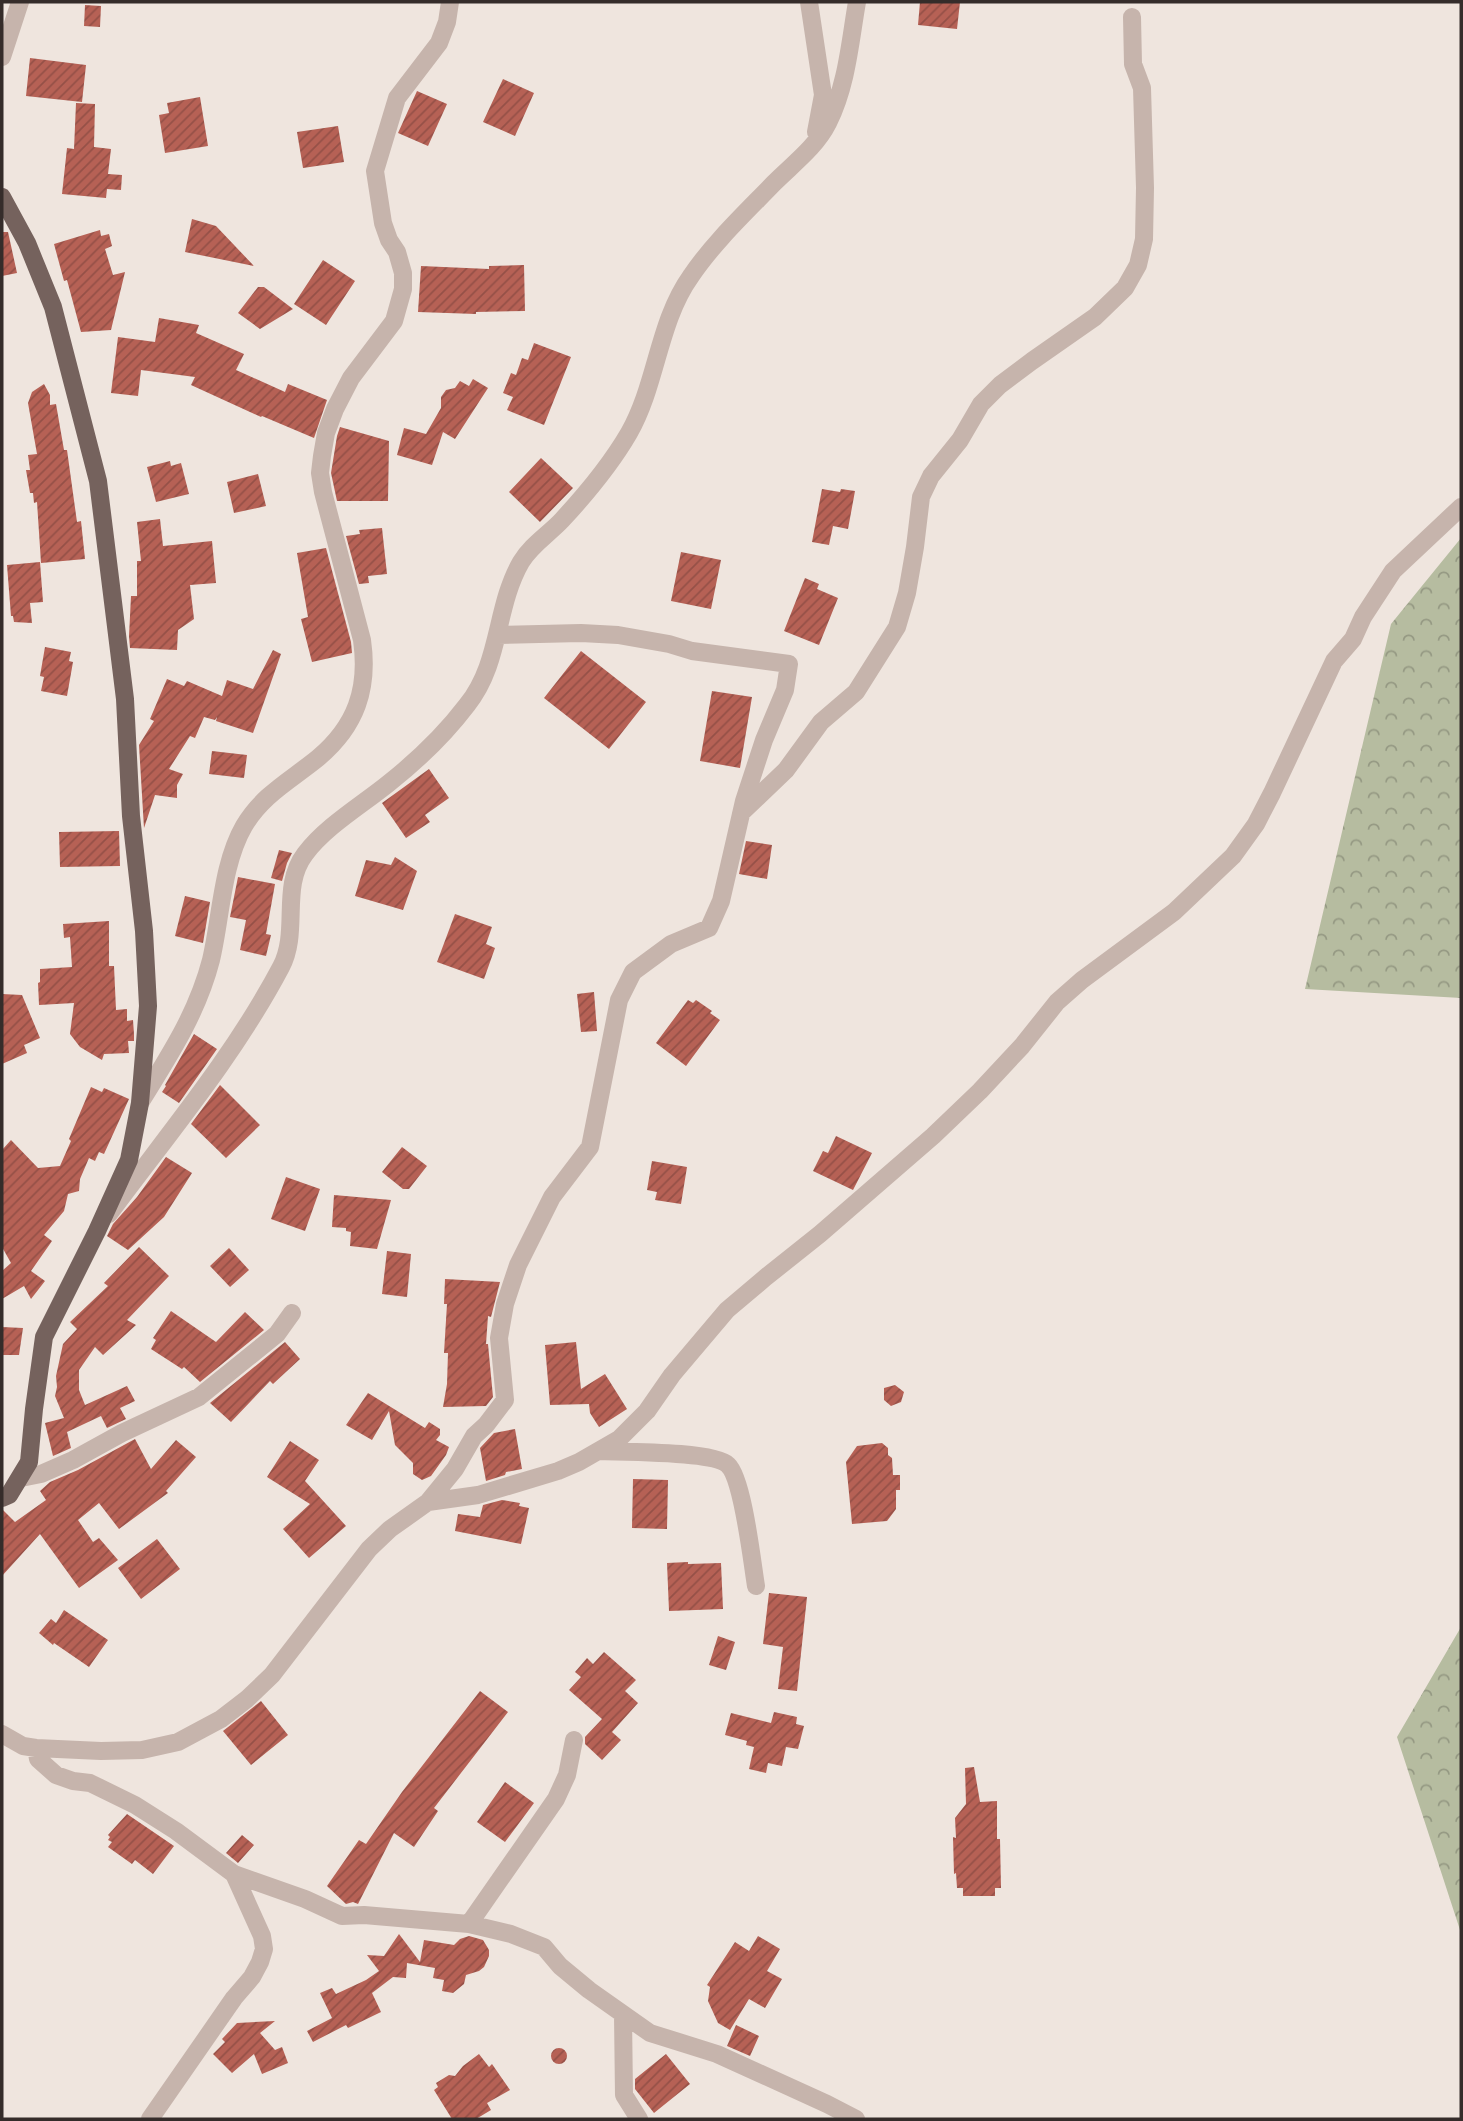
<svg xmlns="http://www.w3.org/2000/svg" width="1463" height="2121" font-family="'Noto Sans',sans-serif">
<defs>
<pattern id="forest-crowns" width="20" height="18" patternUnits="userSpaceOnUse" patternTransform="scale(1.75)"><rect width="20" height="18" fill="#b6bca0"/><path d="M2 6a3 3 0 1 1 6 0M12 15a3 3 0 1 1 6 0" fill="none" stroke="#959983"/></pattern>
<pattern id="building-hatch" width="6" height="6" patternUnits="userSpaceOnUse" patternTransform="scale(1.75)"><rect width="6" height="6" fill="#b66155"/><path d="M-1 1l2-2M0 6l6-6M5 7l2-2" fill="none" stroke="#955047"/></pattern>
</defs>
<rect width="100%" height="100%" fill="#efe5de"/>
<path fill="url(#forest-crowns)" d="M1461,538V998L1305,989L1391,624Z
M1461,1627V1933L1397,1737Z"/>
<path fill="url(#building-hatch)" d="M920,2H960L957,29L918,25Z
M85,5L101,6L100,27L84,26Z
M30,58L86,65L82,102L26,96Z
M503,79L534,93L515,136L483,122Z
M417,91L447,104L428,146L398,133Z
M200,97L208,146L165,153L159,115L169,113L167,103Z
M76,103L95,104L94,147L111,149L108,174L122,175L121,190L107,189L106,198L62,194L67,148L74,149Z
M338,126L344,162L303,168L297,132Z
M192,219L216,226L254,266L185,252Z
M100,230L101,236L109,234L112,246L105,249L113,275L125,272L111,330L81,332L67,280L64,281L54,244Z
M2,232H8L17,273L2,276Z
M323,260L355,281L326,325L294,304Z
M524,265L525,311L476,312V314L418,312L421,266L489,269V266Z
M258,287H264L293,309L260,329L238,313Z
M159,318L199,325L196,333L244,354L236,370L285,392L288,384L327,400L314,438L262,416L261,417L191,385L195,377L141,370L138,396L111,393L118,337L155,342Z
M534,343L571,357L544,425L507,410L513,397L503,393L511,373L516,375L522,358L528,360Z
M473,379L488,388L455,439L443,432L432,465L397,455L404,428L426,434L441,408V397L446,390L455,388L460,381L469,386Z
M44,384L50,395V405L56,404L64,450H67L77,522L81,521L85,559L41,563L37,502L34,503L33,493H30L26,470H30L28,455L37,454L28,403L32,392Z
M340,427L389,441L388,501H337L331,473L337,436Z
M541,458L573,488L540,522L509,492Z
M170,461L171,466L181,463L189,494L156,502L147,467Z
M258,474L266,506L234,513L227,482Z
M822,489L840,492L841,489L855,491L848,529L833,526L829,545L812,542Z
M160,519L163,546L212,541L216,583L190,585L194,619L178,630L177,650L130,648L129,636L131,596H137V561H141L137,522Z
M382,528L387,574L368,576L369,583L359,584L346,536L360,534L359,530Z
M326,548L351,642L352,653L312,662L301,619L308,617L297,553Z
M681,552L721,560L711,609L671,601Z
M40,562L43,602L30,603L32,623L14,622L13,616H11L7,565Z
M805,578L819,584L817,589L838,598L819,645L784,631Z
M45,647L71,652L69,661L73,662L67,696L41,691L44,677L40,676Z
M273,650L281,654L253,733L216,721L217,717L215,720L204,717L195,738L190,736L169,769L183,774L177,785V798L155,795L144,828L139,745L154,721L150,719L167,679L184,686L187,681L222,696L227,680L253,689Z
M581,651L646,702L609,749L544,698Z
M712,691L752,697L740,768L700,761Z
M212,751L247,755L244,778L209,774Z
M429,769L449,798L425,815L430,822L406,838L382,803Z
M119,831L120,866L60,867L59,832Z
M746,841L772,845L767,879L739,874Z
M279,850L292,853L287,863L282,881L271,878Z
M395,857L417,871L403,910L355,896L366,860L391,865Z
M238,877L275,884L266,934L271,935L266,956L240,950L246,920L230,917Z
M185,896L210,902L203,943L175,936Z
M455,914L492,927L486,944L495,948L484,979L437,962Z
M109,921V966H114L116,1010L127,1009V1021L133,1020L134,1034V1041H128L129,1053L104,1054L102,1060L80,1047L70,1034L74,1003L39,1005L38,983L40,982V969L72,967L70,937L64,938L63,924Z
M594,992L597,1031L581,1032L577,994Z
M2,994L22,995L40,1038L24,1045L27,1053L2,1064Z
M688,1000L693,1003L696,1000L712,1011L710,1013L720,1020L686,1066L656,1043Z
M194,1034L217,1049L179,1103L162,1092L166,1086L165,1085Z
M220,1085L260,1125L226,1158L191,1124Z
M91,1087L102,1092L104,1088L129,1099L104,1154L99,1152L95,1161L89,1158L80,1179L79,1191L68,1194L64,1211L44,1235L52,1241L31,1271L45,1281L31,1299L24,1286L2,1299V1271L11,1263L2,1247V1150L11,1140L38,1168L60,1166L71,1141L69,1139Z
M836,1136L872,1153L853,1190L813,1171L823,1151L828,1153Z
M402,1147L427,1166L409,1189H403L382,1172Z
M166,1157L192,1173L164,1217L128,1250L107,1236L113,1224L137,1197Z
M652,1161L687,1167L681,1204L655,1200L657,1192L647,1190Z
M286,1177L320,1189L305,1231L271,1219Z
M334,1195L391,1200L377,1249L350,1246L351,1232L346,1231V1228L332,1227Z
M139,1247L169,1276L127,1320L136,1325L103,1355L95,1347L79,1370V1390L85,1405L127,1386L135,1401L120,1408L126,1419L107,1428L101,1416L67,1432L71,1448L53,1456L45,1423L64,1418L55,1396L57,1387L56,1376L63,1344L77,1329L70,1322L108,1286L104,1283Z
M229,1248L249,1270L230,1287L210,1266Z
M387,1251L411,1254L407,1297L382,1294Z
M445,1279L500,1282L491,1317L488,1316L486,1344H488L493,1397L486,1406L443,1407L447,1384L448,1353H444L447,1304H444Z
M171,1311L216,1342L245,1312L264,1330L200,1382L184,1367L182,1369L151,1349L156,1340L153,1338Z
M2,1327L23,1328L19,1355H2Z
M285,1342L300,1359L273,1384L270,1381L231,1422L210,1403Z
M576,1342L581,1389L605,1374L627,1409L599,1427L590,1413L589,1404L550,1405L545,1345Z
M895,1385L904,1392L901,1402L891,1406L884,1400V1388Z
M368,1393L425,1428L429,1422L440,1429V1435L436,1440L449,1447L446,1455L431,1476L422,1480L413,1474V1463L395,1445L389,1411L372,1440L346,1425Z
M515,1429L522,1469L506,1472L505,1475L486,1481L480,1448L494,1433Z
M135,1439L151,1469L176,1440L196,1457L166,1491L168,1493L119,1529L99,1503L78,1520L93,1542L99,1538L118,1560L79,1588L40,1534L2,1576V1509L15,1522L46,1500L40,1491L50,1482L78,1470Z
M290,1441L319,1460L305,1481L346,1526L309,1558L283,1529L310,1504L267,1477Z
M882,1443L888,1448V1455L892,1458L893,1475H900V1490H896V1509L887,1521L852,1524L846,1462L857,1446Z
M633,1479L668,1480L667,1529L632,1528Z
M502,1500L520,1503L519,1506L529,1508L521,1544L455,1531L458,1514L480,1517L483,1505Z
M157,1539L180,1569L141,1599L118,1568Z
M688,1562V1564L721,1563L723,1609L669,1611L667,1563Z
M769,1593L807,1597L797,1691L778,1689L783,1647L763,1644Z
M64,1610L108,1640L89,1667L54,1643L53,1645L39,1633L51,1619L56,1623Z
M718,1636L735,1642L726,1670L709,1665Z
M604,1652L636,1680L625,1691L638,1703L612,1732L621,1740L602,1760L585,1744V1737L602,1719L569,1690L581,1677L575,1672L587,1658L593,1664Z
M480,1691L508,1712L434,1808L438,1811L414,1847L394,1833L358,1904L353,1902L346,1904L327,1886L359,1840L366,1844L402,1792Z
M261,1701L288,1735L251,1765L223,1731Z
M774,1712L797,1717L796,1724L804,1726L798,1749L786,1747L782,1766L768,1763L766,1773L749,1769L754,1747L746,1745L747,1741L725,1735L731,1713L771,1723Z
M974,1767L980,1802L997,1801V1839H1000L1001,1888H995V1896H963V1888H957L956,1873L954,1874L953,1837L956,1838L955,1818L966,1804L965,1768Z
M505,1782L534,1803L505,1842L477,1822Z
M127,1814L174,1846L153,1874L135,1860L132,1864L108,1847L112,1842L108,1840L110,1837L108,1835Z
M242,1835L254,1845L238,1863L226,1853Z
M399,1934L420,1962L424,1940L454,1945L460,1939L469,1936L483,1940L489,1950V1956L484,1967L479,1971L466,1975L464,1984L453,1993L442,1991L444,1980L433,1978L435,1968L407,1963L406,1978L393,1977L372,1993L381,2012L348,2028L346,2025L313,2042L307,2031L332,2018L320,1993L332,1988L336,1994L366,1980L379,1971L367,1955L384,1956Z
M758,1936L780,1949L767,1971L782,1979L765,2008L749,1999L730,2030L718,2023L708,2001L710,1987L707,1985L735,1942L749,1951Z
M275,2021L260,2033L275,2050L282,2047L288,2063L262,2074L254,2054L232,2073L213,2054L225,2042L222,2039L237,2023Z
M736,2025L759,2036L750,2056L727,2046Z
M551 2056a8 8 0 1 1 16 0a8 8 0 1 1-16 0Z
M479,2054L489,2067L492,2064L510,2090L487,2103L491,2110L476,2119H452L434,2090L438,2087L436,2083L449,2075L455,2076L463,2066Z
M666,2054L690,2084L654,2113L635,2089V2079Z"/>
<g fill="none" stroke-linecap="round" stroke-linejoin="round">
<path stroke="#c6b4ac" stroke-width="18" d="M809,2L823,95L816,132
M2,57L20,2
M741,813L786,770L821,722L856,692L897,627L907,593L915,547L921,497L931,476L960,440L981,404L1000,385L1032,361L1095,317L1125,288L1138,265L1144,239L1145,188L1142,88L1133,64L1132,17
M140,1103C169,1056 197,1014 211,960C221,918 222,864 244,826C262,795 291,780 318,758C356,726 369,689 362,640L323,492L320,473L322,456L326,433L335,409L351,378L394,321L403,289V273L397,252L389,240L383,223L375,171L397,98L439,43L447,22L450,2
M109,1214C169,1133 234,1056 281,967C300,931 280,887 305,854C326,826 362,805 389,783C418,760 445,734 467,705C501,663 495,607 521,562C531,545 549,534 562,520C587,493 611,464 629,433C657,384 658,322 691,276C714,242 746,212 774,183C793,164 816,147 828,123C847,85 850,42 857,2
M599,1451C623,1452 714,1451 728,1465C743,1479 752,1562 756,1586
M21,1478L41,1474L73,1460L122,1433L199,1397L277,1334L292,1313
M428,1502L455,1469L474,1436L486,1425L505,1400L499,1338L505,1304L518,1265L552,1197L590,1147L619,1000L633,972L671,944L709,928L721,901L744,801L764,740L785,690L789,664L692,651L669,644L618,635L581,633L498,635
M2,1734L23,1746L36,1748L101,1751L142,1750L178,1742L221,1719L247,1699L272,1675L369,1549L390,1529L428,1502L478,1495L558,1471L579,1462L619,1439L647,1411L672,1375L727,1310L766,1277L820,1234L933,1136L980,1091L1022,1046L1057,1002L1082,980L1174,912L1233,856L1256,824L1272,793L1334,661L1353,639L1363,617L1393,571L1461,507
M36,1748L38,1759L56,1775L73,1781L90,1783L135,1805L176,1831L234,1874L305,1899L342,1916L364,1915L469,1924L511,1934L544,1947L560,1966L589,1990L650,2033L717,2054L827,2104L856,2119
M469,1924L556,1799L567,1775L574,1740
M623,2015L624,2095L639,2119
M150,2119L234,1998L252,1977L260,1962L264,1949L262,1936L234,1874"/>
<path stroke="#75625d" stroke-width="18" d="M2,197L27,243L53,307L98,481L125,699L131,816L144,931L148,1006L140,1103L129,1160L97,1231L44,1337L34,1409L29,1462L9,1495L2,1498"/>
</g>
<rect width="1463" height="2121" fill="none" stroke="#352c2a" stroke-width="7"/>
</svg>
